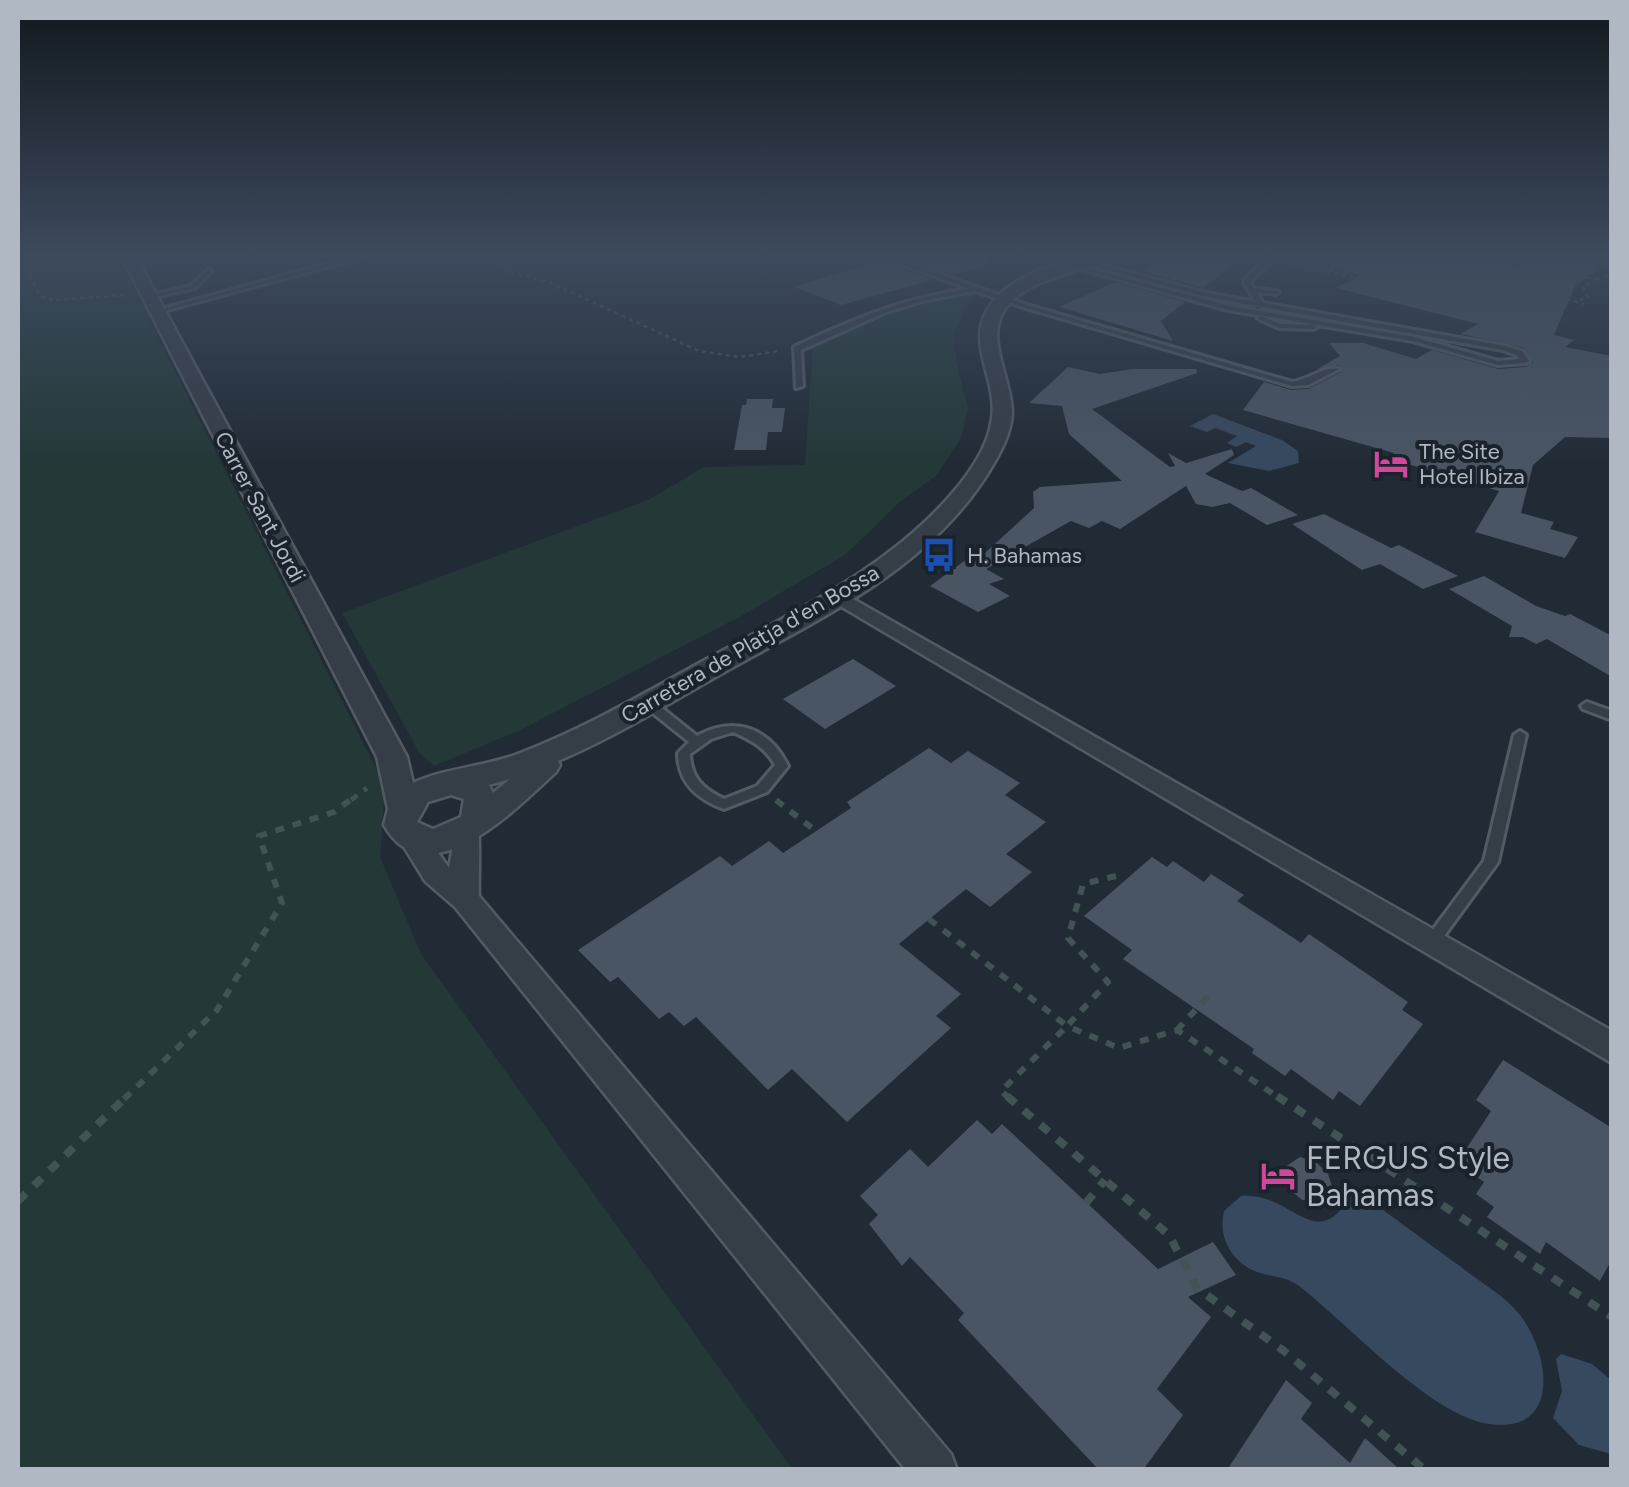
<svg xmlns="http://www.w3.org/2000/svg" width="1629" height="1487" font-family="Figtree,sans-serif">
<rect width="100%" height="100%" fill="#212b36"/>
<path fill="#243838" d="M18,257H121L137,296L385,786L380,857L421,954L792,1469H18Z
M978,292L963,310L955,333L956,362L968,408L961,438L936,476L901,501L845,555L743,615L518,731L434,766L420,754L342,613L648,500L704,467L805,465L813,345L929,299Z"/>
<path fill="#37495e" d="M1213,414L1282,440L1298,451L1299,463L1269,471L1228,463L1256,446L1246,442L1236,447L1227,443L1237,436L1215,428L1207,432L1190,426Z
M1352,1192L1363,1195C1395,1219 1428,1243 1461,1267C1481,1283 1504,1295 1520,1315C1550,1354 1562,1434 1489,1424C1431,1416 1347,1323 1299,1286C1281,1272 1258,1280 1238,1260C1224,1246 1220,1230 1224,1211L1241,1196C1292,1190 1317,1259 1352,1192Z
M1561,1354L1592,1364L1611,1380V1454L1579,1445L1553,1418L1562,1391L1556,1359Z"/>
<path fill="#495562" d="M903,257H987L988,264L952,275Z
M1172,257H1243L1203,288L1140,271Z
M1331,257H1478L1518,266L1541,257H1566L1604,266L1575,286L1554,335L1574,340L1565,347L1612,356V438L1565,437L1533,465L1521,513L1554,522L1550,529L1578,537L1565,558L1475,532L1499,491L1391,459L1394,453L1243,410L1264,382L1291,390L1308,389L1341,372L1339,365L1316,370L1340,356L1329,343H1363L1416,359L1432,350L1498,369L1525,367L1533,362L1523,347L1460,334L1478,324L1336,288L1362,275L1330,267Z
M880,260L933,280L841,305L794,287Z
M1115,282L1185,302L1161,321L1173,341L1059,307Z
M1068,367L1100,374L1132,369H1196L1197,373L1092,409L1170,467L1175,466L1168,453L1186,463L1232,449L1234,455L1205,474L1242,491L1251,488L1298,515L1267,525L1230,503L1212,507L1196,504L1186,486L1120,529L1102,521L1089,528L1071,521L986,569L1004,579L989,584L1010,596L978,612L930,586L967,559L974,563L1034,508L1033,492L1040,487L1122,481L1069,434L1062,406L1029,403Z
M747,399H773L772,408H785L782,432H768L766,450H734L742,405H746Z
M1324,514L1391,548L1399,545L1458,576L1423,589L1380,564L1362,570L1292,524Z
M1484,576L1536,606L1565,616L1570,614L1612,636V677L1547,639L1536,644L1523,637H1509L1512,626L1449,589Z
M853,659L896,686L825,729L783,699Z
M929,748L951,763L968,751L1020,783L1005,795L1046,822L1006,854L1032,872L990,907L966,889L899,944L961,994L936,1016L951,1028L847,1122L792,1069L768,1090L696,1017L684,1026L669,1012L659,1019L618,977L610,982L578,950L720,856L732,866L769,841L783,853L851,808L847,802Z
M1152,857L1167,867L1173,861L1204,882L1211,874L1244,895L1237,901L1274,925L1301,943L1309,934L1408,1002L1402,1010L1423,1024L1360,1106L1339,1091L1333,1100L1291,1069L1285,1076L1252,1053L1254,1049L1123,959L1132,950L1084,916Z
M1503,1060L1612,1128V1259L1600,1281L1546,1242L1540,1254L1487,1217L1494,1207L1476,1194L1484,1182L1457,1163L1491,1111L1476,1100Z
M977,1120L992,1134L1002,1124L1158,1269L1213,1242L1236,1275L1188,1297L1211,1317L1157,1389L1183,1415L1143,1470H1099L958,1320L964,1313L910,1257L902,1266L869,1224L878,1215L860,1196L910,1149L928,1167Z
M1300,1157L1316,1162L1328,1174L1333,1189L1326,1201L1302,1200L1288,1188L1285,1167Z
M1286,1380L1312,1403L1301,1419L1350,1463L1365,1438L1400,1470H1227Z"/>
<g fill="none" stroke-linecap="round" stroke-linejoin="round">
<g stroke="#525b64" stroke-width="6">
<path id="service" d="M352,257H363L160,312L155,311Z
M882,257H891L1027,305L1292,382C1308,380 1325,366 1339,369L1308,385L1292,386L1023,307L975,291L926,300L884,313L801,350L803,386L796,388L794,347C851,320 906,297 969,289Z
M1270,257H1277L1252,279L1250,283L1254,288L1279,292L1276,294L1256,292L1263,303L1505,346L1522,351L1529,361L1525,363L1498,365L1413,341L1228,310L1071,266L1076,265L1229,306L1414,337L1498,361L1520,359L1516,355L1503,350L1262,307L1258,310L1255,308L1256,306L1199,295L1080,262L1083,260L1202,292L1256,302L1244,283L1247,277Z
M209,269L211,272L195,288L150,298L147,296L191,286Z
M1261,316L1280,324L1314,325L1317,327L1314,329L1279,328L1259,319L1258,318Z
M648,699L652,700L697,736C735,715 769,728 788,766L767,792L724,809C697,799 678,783 678,753L689,742L644,706L642,703ZM733,732C751,740 766,748 775,765L757,786L724,799C704,789 691,779 690,754L711,739Z
M1587,702L1612,711V720L1583,709L1581,706Z
M1520,731L1526,735L1498,862L1436,947L1431,949L1426,947L1423,943L1426,939L1484,861L1514,735Z"/>
</g>
<g stroke="#525b64" stroke-width="5">
<path id="minor" d="M839,591L1612,1031V1063L832,601L828,597Z
M467,820L477,823C481,831 478,880 479,896L951,1454L957,1470H906L455,907L425,881L398,837L402,830H422L449,868L457,823Z"/>
</g>
<g stroke="#525b64" stroke-width="5">
<path id="tertiary" d="M122,257H136L407,757L413,783C445,768 482,767 515,755C582,730 643,694 705,660C785,617 869,578 934,513C958,489 988,453 992,418C996,389 980,364 980,336C980,283 1060,257 1103,257C1077,276 1039,276 1014,299C977,331 1013,375 1012,414C1011,434 1000,453 990,470C930,568 823,617 726,671C671,702 617,736 558,761L560,765L556,772C518,807 427,901 384,825L388,809L377,757ZM510,779L493,793L489,785ZM451,795L464,799L461,817L433,829L417,822L428,802Z"/>
</g>
<path stroke="#415354" stroke-width="2.5" stroke-dasharray="4 4" stroke-linecap="butt" d="M482,257L511,272L551,283L699,351L739,357L779,351
M1412,257L1584,304
M1287,264L1356,278
M18,265L30,275L40,296L53,300L125,295
M1321,270L1346,272L1348,277
M1564,273L1596,279L1583,287L1588,297L1577,301
M1596,279L1612,275"/>
<path stroke="#415354" stroke-width="5" stroke-dasharray="8 8" stroke-linecap="butt" d="M351,800L367,788"/>
<path stroke="#415354" stroke-width="6" stroke-dasharray="9 9" stroke-linecap="butt" d="M776,800L817,832
M1116,876L1083,884L1068,938L1108,982L1067,1026L1119,1048L1177,1030L1281,1099
M929,919L1067,1026L1001,1091L1010,1099
M1177,1030L1212,992
M124,1099L217,1010L282,903L259,836L334,812L354,797"/>
<path stroke="#415354" stroke-width="8" stroke-dasharray="11 11" stroke-linecap="butt" d="M1007,1096L1169,1235L1197,1288L1284,1351L1425,1470
M1277,1096L1612,1317
M18,1201L127,1096
M1086,1203L1105,1180"/>
<use href="#service" fill="#353d47" fill-rule="evenodd"/>
<use href="#minor" fill="#353d47" fill-rule="evenodd"/>
<use href="#tertiary" fill="#353d47" fill-rule="evenodd"/>
</g>
<linearGradient id="sky" x2="0" y2="1"><stop stop-color="#12181e"/><stop offset="0.55" stop-color="#3d4a5d"/><stop offset="1" stop-color="#3d4a5d" stop-opacity="0"/></linearGradient>
<rect width="1629" height="465" fill="url(#sky)"/>
<defs>
<g id="hotel-bare" transform="scale(2.7)"><path d="M-6-4.5h1.5V1H6V5H4.5V3h-9V5H-6ZM-4 0a1.8 1.8 0 1 1 3.6 0ZM.5 0V-2.5h3Q6-2.5 6 0Z" fill="#d1479c" stroke="#1a222b" stroke-width="2.5" paint-order="stroke"/></g>
<g id="bus-bare" transform="scale(2.7)"><path d="M-5-6H5V4H4V6H2V4H-2V6H-4V4H-5ZM-3.5-4V0h7V-4ZM-3.5 1.2v1.5H-2V1.2ZM2 1.2v1.5H3.5V1.2Z" fill="#1a4fb4" stroke="#1a222b" stroke-width="2.5" paint-order="stroke"/></g>
</defs>
<g fill-rule="evenodd">
<use href="#hotel-bare" x="1391" y="464"/>
<use href="#bus-bare" x="939" y="555"/>
<use href="#hotel-bare" x="1278" y="1176"/>
</g>
<g text-anchor="middle" dominant-baseline="central" stroke-width="8" stroke-linejoin="round" paint-order="stroke">
<g font-size="22" fill="#afb8c3" stroke="#1a222b" text-anchor="start">
<text x="1419" y="451">The Site<tspan x="1419" dy="25">Hotel Ibiza</tspan></text>
<text x="967" y="555">H. Bahamas</text>
</g>
<g font-size="22" fill="#afb8c3" stroke="#1a222b">
<text transform="translate(260 507) rotate(62)">Carrer Sant Jordi</text>
<text transform="translate(750 644) rotate(-30)">Carretera de Platja d'en Bossa</text>
</g>
<g font-size="32" fill="#afb8c3" stroke="#1a222b" text-anchor="start">
<text x="1306" y="1158">FERGUS Style<tspan x="1306" dy="37">Bahamas</tspan></text>
</g>
</g>
<rect width="1629" height="1487" fill="none" stroke="#afb8c3" stroke-width="40"/>
</svg>
